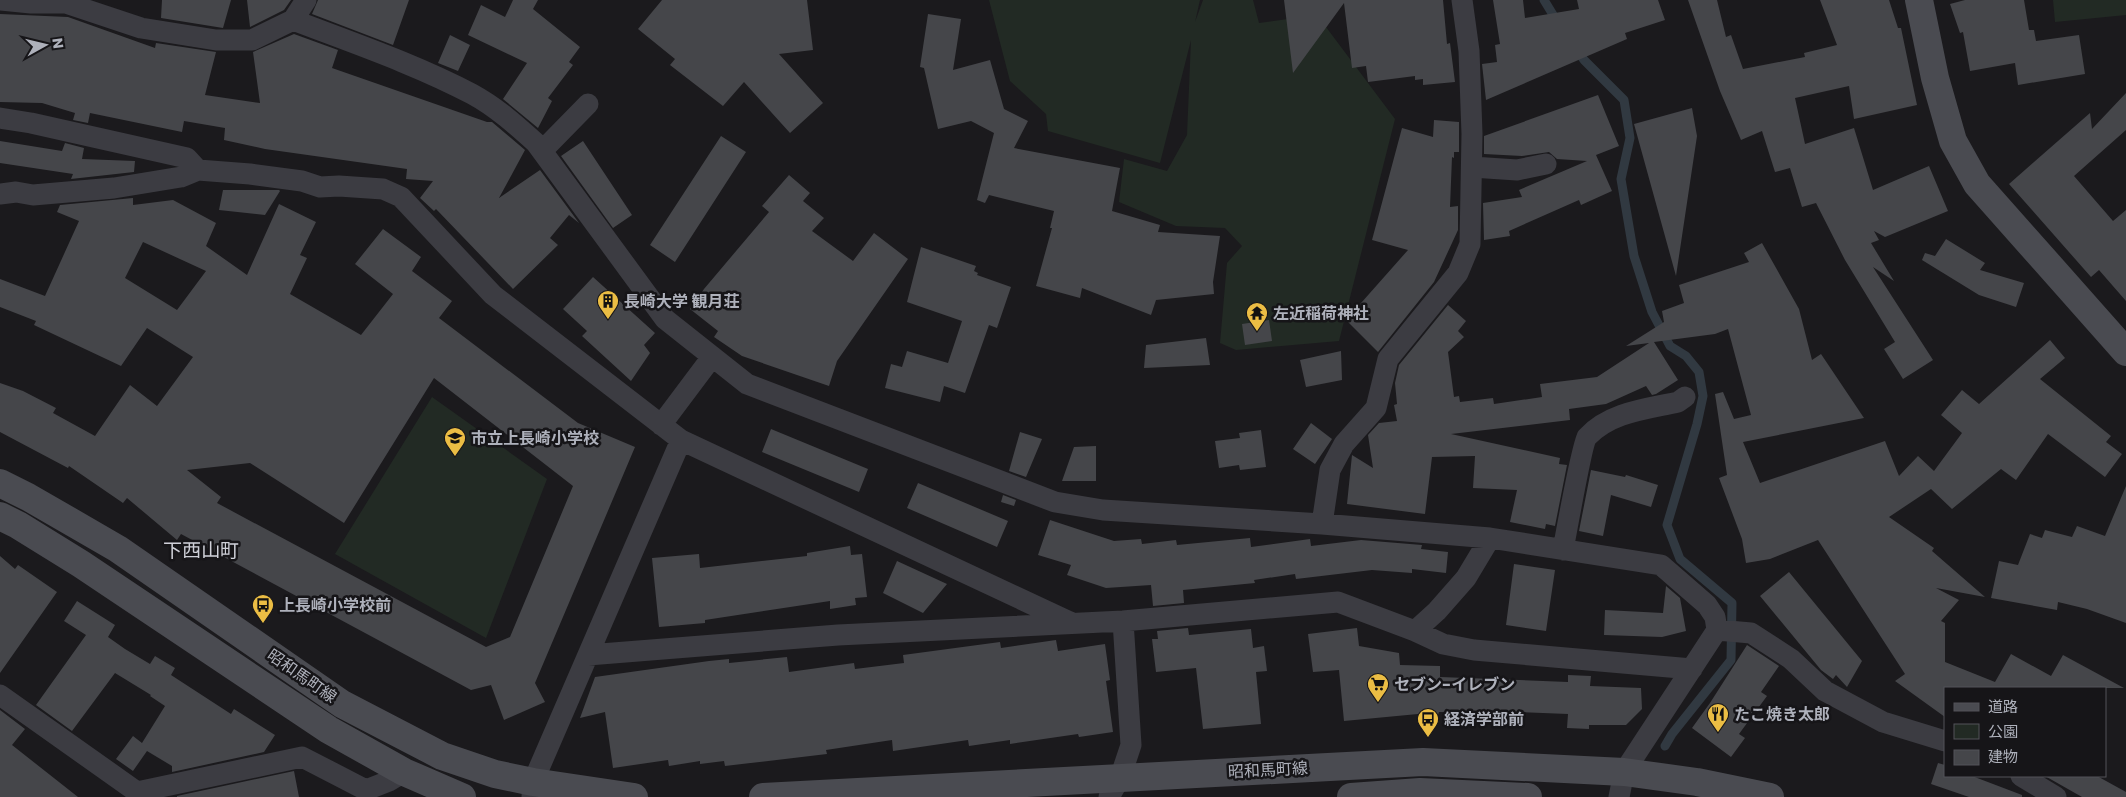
<svg xmlns="http://www.w3.org/2000/svg" width="2126" height="797" font-family="Poppins,'Noto Sans JP',sans-serif">
<rect width="100%" height="100%" fill="#1b1a1d"/>
<path fill="#222a24" d="M989,0H1200L1195,22L1203,0H1253L1259,23L1317,15L1395,119L1339,341L1236,350L1220,343L1227,263L1242,246L1225,228L1176,226L1119,202L1124,159L1167,171L1187,135L1191,40L1160,163L1048,131L1046,114L1010,81Z
M2053,0H2126V15L2055,22Z
M432,397L547,479L486,638L335,554Z"/>
<g fill="none" stroke-linecap="round" stroke-linejoin="round">
<path stroke="#313941" stroke-width="9" d="M1544,0L1558,23
M1576,48L1584,60L1624,100L1630,138L1621,179L1634,256L1652,312L1670,346L1686,356L1699,372L1703,396L1697,424L1667,525L1680,559L1732,603L1731,660L1672,734L1665,746"/>
</g>
<path fill="#45464a" fill-rule="evenodd" d="M162,0H231L223,28L161,18Z
M247,0H291L284,10L250,27Z
M318,0H409L393,45L312,14Z
M513,0H538L533,9L580,47L569,62L573,65L548,98L552,101L538,128L503,99L527,63L468,35L481,5L505,17Z
M662,0H807L813,50L779,54L823,103L790,133L744,82L723,106L670,65L675,59L638,29Z
M1284,0H1443L1447,44L1450,43L1455,82L1423,85V79L1415,80V76L1368,82L1366,66L1352,68L1344,3L1293,73Z
M1493,0H1523L1525,18L1579,9L1577,0H1658L1665,20L1625,33L1627,39L1486,100L1482,64L1497,62L1495,45L1500,44Z
M1688,0H1717L1726,37L1731,35L1743,69L1805,57L1804,53L1837,45L1820,0H1889L1898,28H1901L1917,105L1854,119L1849,86L1795,98L1805,144L1854,128L1873,190L1929,166L1948,211L1885,237L1874,231L1879,240L1871,243L1894,281L1873,267L1933,360L1903,379L1884,349L1895,342L1845,260L1816,203L1802,207L1790,168L1775,172L1762,131L1741,140L1720,91Z
M1965,0H2024L2029,30H2034L2036,41L2079,35L2085,74L2018,85L2015,63L1970,71L1963,32L1960,33L1950,4Z
M0,14L68,17L155,48L156,43L216,52L205,95L260,103L253,52L294,34L338,50L332,68L487,122H492L525,150L499,198L540,170L579,223L569,215L550,238L558,245L513,289L436,209L434,211L420,198L433,181L406,179L407,169L265,149L224,140L225,128L184,121L182,132L90,113L88,123L73,120L75,113L42,103L0,102Z
M928,14L961,19L953,70L990,60L1004,109L1028,121L1014,148L1120,168L1112,211L1160,225L1158,232L1220,236L1213,282L1214,294L1156,300L1151,315L1082,288L1080,298L1036,286L1052,228H1050L1054,211L989,195L985,203L977,200L994,133L971,121L938,129L924,68L920,67Z
M450,35L470,45L458,71L438,63Z
M2126,93V130L2074,176L2113,221L2126,210V301L2099,270L2091,277L2009,184L2090,113L2092,129Z
M1598,95L1619,146L1596,155L1612,191L1581,205L1579,200L1509,231L1510,236L1484,240L1483,203L1522,197L1519,190L1587,161L1557,159L1549,152L1522,156L1484,154V136Z
M1692,108L1697,136L1676,276L1634,124Z
M1434,120L1459,122V152H1454V158L1452,157L1450,207L1458,206V230L1434,282L1378,352L1346,320L1408,250L1372,240L1402,128L1433,137Z
M721,136L746,152L675,262L650,245Z
M0,141L62,151L65,143L84,148L82,159L135,161L134,172L71,179L73,174L0,163Z
M583,141L632,215L613,228L561,156Z
M789,175L810,193L803,201L824,218L812,231L853,261L874,233L908,259L837,361L829,386L742,356L714,337L718,331L690,309L704,289L769,212L762,206Z
M223,190H279L280,191L265,215L219,210Z
M133,198V205L173,200L216,223L206,246L247,275L279,204L316,222L300,255L307,258L290,294L361,335L393,294L355,264L383,229L421,257L412,271L452,301L439,318L578,423L635,447L535,683L545,702L504,720L491,685L471,690L181,534L177,540L127,498L123,503L69,466L68,468L0,432V383L23,391L56,408L53,413L95,436L130,385L157,406L193,357L147,328L121,366L34,325L36,321L0,307V279L45,296L79,221L57,212L60,205ZM143,242L206,271L177,310L125,278ZM434,378L573,486L510,637L486,647L217,503L221,497L187,470L250,463L344,523Z
M1946,239L1985,263L1980,270L2024,283L2016,307L1979,295L1922,260L1925,253L1935,256Z
M1762,243L1799,309L1812,360L1821,354L1864,418L1743,442L1760,483L1885,441L1899,476L1918,456L1934,471L1962,433L1941,415L1962,390L1979,404L2050,340L2065,358L2040,379L2111,436L2106,442L2122,454L2105,477L2048,434L2016,480L2001,469L1952,509L1931,489L1889,517L1934,548L1932,551L1985,597L1936,588L1959,600L1941,621L1945,623V662L1995,682L2011,654L2051,676L2063,655L2124,688H1945V717L1895,681L1905,674L1818,540L1770,559L1746,563L1742,539L1719,478L1727,475L1715,394L1723,392L1734,419L1751,415L1728,329L1715,334L1654,342L1678,380L1656,394L1652,395L1646,386L1606,404L1569,409L1570,420L1451,434L1560,458L1559,464L1567,465L1555,526L1546,524L1545,529L1510,522L1517,490L1473,488L1475,456L1432,457L1425,514L1347,504L1352,455L1373,468L1368,435L1379,423L1397,421L1394,405L1397,404L1395,383L1399,365L1448,305L1466,321L1458,331L1464,337L1448,352L1454,397L1459,396L1460,402L1493,398L1494,404L1542,397L1540,384L1597,377L1649,343L1626,346L1664,322L1662,311L1684,303L1679,285L1749,262L1744,253Z
M921,247L976,266L974,271L978,273L977,275L1011,287L997,328L989,325L965,393L944,386L940,402L885,388L891,364L902,367L907,351L948,363L962,321L907,302Z
M593,277L655,333L644,345L650,353L631,381L582,336L587,331L563,309Z
M1269,320L1272,341L1245,345L1242,324Z
M1206,338L1210,365L1144,368L1146,345Z
M1341,351L1342,380L1306,387L1300,360Z
M1311,423L1332,439L1315,464L1293,449Z
M771,429L868,469L859,492L762,452Z
M1261,430L1266,467L1240,470L1239,465L1219,468L1215,441L1240,438L1239,433Z
M1020,432L1042,439L1026,477L1009,471Z
M1096,446V481H1062L1074,447Z
M1591,470L1625,477L1626,475L1658,485L1651,507L1611,495L1603,536L1579,531Z
M918,483L1008,521L997,547L907,508Z
M2126,486V623L2087,609L2058,602L2057,610L1991,598L1999,561L2018,565L2030,534L2042,538L2045,530L2072,537L2077,526L2105,536Z
M1003,495L1016,500L1014,506L1001,502Z
M1050,520L1114,541L1141,539L1142,544L1176,540L1177,545L1250,538L1251,547L1310,539L1311,546L1361,540L1422,545L1421,549L1448,552L1446,573L1412,569V573L1372,570L1296,579L1295,574L1254,580L1255,583L1183,590L1184,603L1153,606L1151,585L1106,588L1067,575L1071,565L1038,555Z
M850,546L851,555L862,554L867,597L855,598L856,605L830,609V601L705,620V623L659,627L652,558L699,554L700,568L807,556V553Z
M0,556L15,569L18,565L57,592L0,673Z
M897,561L947,584L923,613L883,593Z
M1514,564L1555,570L1546,631L1506,625Z
M1789,572L1862,661L1847,687L1836,675L1833,679L1821,670L1760,596Z
M1666,586L1680,598L1686,631L1662,637L1604,635L1605,610L1663,613Z
M77,601L115,625L108,637L125,649L150,664L155,656L175,668L171,675L231,714L234,709L275,735L264,752L172,772V766L147,751L133,771L116,759L133,736L142,743L165,706L150,696L151,695L115,673L72,731L36,705L86,635L64,621Z
M1188,628L1189,635L1251,629L1253,648L1264,646L1267,671L1256,672L1261,724L1203,729L1196,668L1156,672L1152,639H1158L1157,631Z
M1357,628L1359,646L1399,653L1400,665L1440,666V677L1568,682V675L1591,676L1590,686L1641,688L1642,709L1626,725H1589V729L1567,728L1568,714L1490,711V713L1439,712L1438,715L1418,714L1344,721L1339,670L1313,672L1308,634Z
M1056,640L1058,651L1105,644L1110,680L1106,681L1113,732L1079,737L1078,734L1010,744V740L969,746L968,740L893,751L892,740L826,750L827,754L725,766L724,761L700,764V761L669,766L668,760L613,768L605,712L580,718L595,677L709,661L729,659V663L787,657L789,672L854,663L855,669L904,663L903,655L1000,642L1001,648Z
M1747,645L1779,666L1761,692L1767,696L1739,734L1745,738L1731,757L1692,728L1710,703Z
M0,710L25,729L12,745L78,797H0Z
M1938,763L1945,765V776H1972L2022,795V797H1969L1931,784Z
M294,771L299,797H177V796Z
M2045,776H2097L2126,792V797H2082Z"/>
<g fill="none" stroke-linecap="round" stroke-linejoin="round">
<path stroke="#3c3c42" stroke-width="21" d="M0,0L31,3H66L141,28L216,40H252L293,20L306,0
M293,20C353,43 415,64 472,94C496,107 516,125 536,143L665,319L747,384L1055,502L1103,510L1322,524L1490,538L1661,565L1707,605L1715,617L1717,630L1624,772L1619,797
M0,118L31,123L187,158L198,170
M542,151L588,104
M1472,167L1517,170L1546,164
M0,194L16,192L33,195L114,188L181,177L198,170L250,174L302,181L320,187L339,186L383,189L401,197L493,295L681,440L1072,623
M661,425L712,357
M1322,524L1330,470L1344,444L1376,408L1388,359L1458,273L1470,244L1472,134L1469,51L1462,0
M1563,550C1566,534 1582,444 1587,437C1610,412 1647,409 1678,402L1685,397
M1717,630L1751,633L1791,659L1825,691L1883,722L1945,741
M1415,631L1437,611L1466,578L1490,538
M588,655L838,635L1123,621L1338,602L1415,631L1443,644L1474,650L1692,669
M0,695L137,792L302,757L366,790L389,781L404,772
M2021,776L2056,797
M532,797L533,782L681,440
M1109,797L1120,778L1131,745L1123,621"/>
<path stroke="#4a4b51" stroke-width="28" d="M1919,0L1935,78L1953,141L1977,184L2126,352
M0,483L28,497L118,549L342,704L442,756L495,774L533,782L634,797
M0,516L18,525L81,564L329,730L404,772L462,797
M763,797L1423,762L1624,772L1697,782L1770,797
M1351,797L1420,792L1528,797"/>
</g>
<defs>
<g id="building-pin" transform="scale(1.125)"><path d="M0 17L-7.5 6A9.5 9.5 0 1 1 7.5 6Z" fill="#ebbd44" stroke="#161518"/><path d="M-4-6H4V6H1V3H-1V6H-4ZM-2.5-4.3h1.7v1.8h-1.7ZM.8-4.3h1.7v1.8H.8ZM-2.5-1h1.7V.8h-1.7ZM.8-1h1.7V.8H.8Z" fill="#111"/></g>
<g id="temple-pin" transform="scale(1.125)"><path d="M0 17L-7.5 6A9.5 9.5 0 1 1 7.5 6Z" fill="#ebbd44" stroke="#161518"/><path d="M0-6L5-2H3V0L6.5 2.5H4V6H1.5V3h-3V6H-4V2.5H-6.5L-3 0V-2H-5Z" fill="#111"/></g>
<g id="school-pin" transform="scale(1.125)"><path d="M0 17L-7.5 6A9.5 9.5 0 1 1 7.5 6Z" fill="#ebbd44" stroke="#161518"/><path d="M0-5L7-2L0 1L-7-2ZM-4 1L0 2.5L4 1V4Q0 6-4 4Z" fill="#111"/></g>
<g id="bus-pin" transform="scale(1.125)"><path d="M0 17L-7.5 6A9.5 9.5 0 1 1 7.5 6Z" fill="#ebbd44" stroke="#161518"/><path d="M-5-6H5V4H4V6H2V4H-2V6H-4V4H-5ZM-3.5-4V0h7V-4ZM-3.5 1.2v1.5H-2V1.2ZM2 1.2v1.5H3.5V1.2Z" fill="#111"/></g>
<g id="supermarket-pin" transform="scale(1.125)"><path d="M0 17L-7.5 6A9.5 9.5 0 1 1 7.5 6Z" fill="#ebbd44" stroke="#161518"/><path d="M-6-5.5h2.5l.6 2H6L4.5 2H-2.5L-4.4-4H-6ZM-1.5 3.2a1.3 1.3 0 1 0 .1 0ZM3 3.2a1.3 1.3 0 1 0 .1 0Z" fill="#111"/></g>
<g id="restaurant-pin" transform="scale(1.125)"><path d="M0 17L-7.5 6A9.5 9.5 0 1 1 7.5 6Z" fill="#ebbd44" stroke="#161518"/><path d="M-5-6h1v4h1v-4h1v4h1v-4h1v5L-1.5 .5V6h-2V.5L-5-1ZM5-6V6H3V1.5H1.5Q1.5-4 5-6Z" fill="#111"/></g>
</defs>
<g fill-rule="evenodd">
<use href="#building-pin" x="608" y="301"/>
<use href="#temple-pin" x="1257" y="313"/>
<use href="#school-pin" x="455" y="438"/>
<use href="#bus-pin" x="263" y="605"/>
<use href="#supermarket-pin" x="1378" y="684"/>
<use href="#restaurant-pin" x="1718" y="714"/>
<use href="#bus-pin" x="1428" y="719"/>
</g>
<g text-anchor="middle" dominant-baseline="central" stroke-width="5" stroke-linejoin="round" paint-order="stroke">
<g font-size="16" font-weight="bold" fill="#aeb1bb" stroke="#161518" text-anchor="start">
<text x="624" y="301">長崎大学 観月荘</text>
<text x="1273" y="313">左近稲荷神社</text>
<text x="471" y="438">市立上長崎小学校</text>
<text x="279" y="605">上長崎小学校前</text>
<text x="1394" y="684">セブン-イレブン</text>
<text x="1734" y="714">たこ焼き太郎</text>
<text x="1444" y="719">経済学部前</text>
</g>
<g font-size="16" fill="#aeb1bb" stroke="#161518">
<text transform="translate(302 676) rotate(35)">昭和馬町線</text>
<text transform="translate(1268 770) rotate(-3)">昭和馬町線</text>
</g>
<g font-size="19" fill="#cfd0d8" stroke="#161518">
<text x="201" y="550">下西山町</text>
</g>
</g>
<rect x="1944" y="687" width="162" height="90" fill="#161518" stroke="#535359"/>
<rect x="1954" y="703" width="25" height="8" fill="#4a4b51" stroke="#535359"/>
<text x="1988" y="712" font-size="15" fill="#aeb1bb">道路</text>
<rect x="1954" y="724" width="25" height="15" fill="#222a24" stroke="#535359"/>
<text x="1988" y="737" font-size="15" fill="#aeb1bb">公園</text>
<rect x="1954" y="750" width="25" height="15" fill="#45464a" stroke="#535359"/>
<text x="1988" y="762" font-size="15" fill="#aeb1bb">建物</text>
<g transform="translate(45 45) rotate(82)" stroke="#161518" stroke-width="4" paint-order="stroke">
<path d="M0-4L9 19L0 12L-9 19Z" fill="#aeb1bb"/>
<text y="-8" font-size="14" font-weight="bold" text-anchor="middle" fill="#aeb1bb">N</text>
</g>
</svg>
